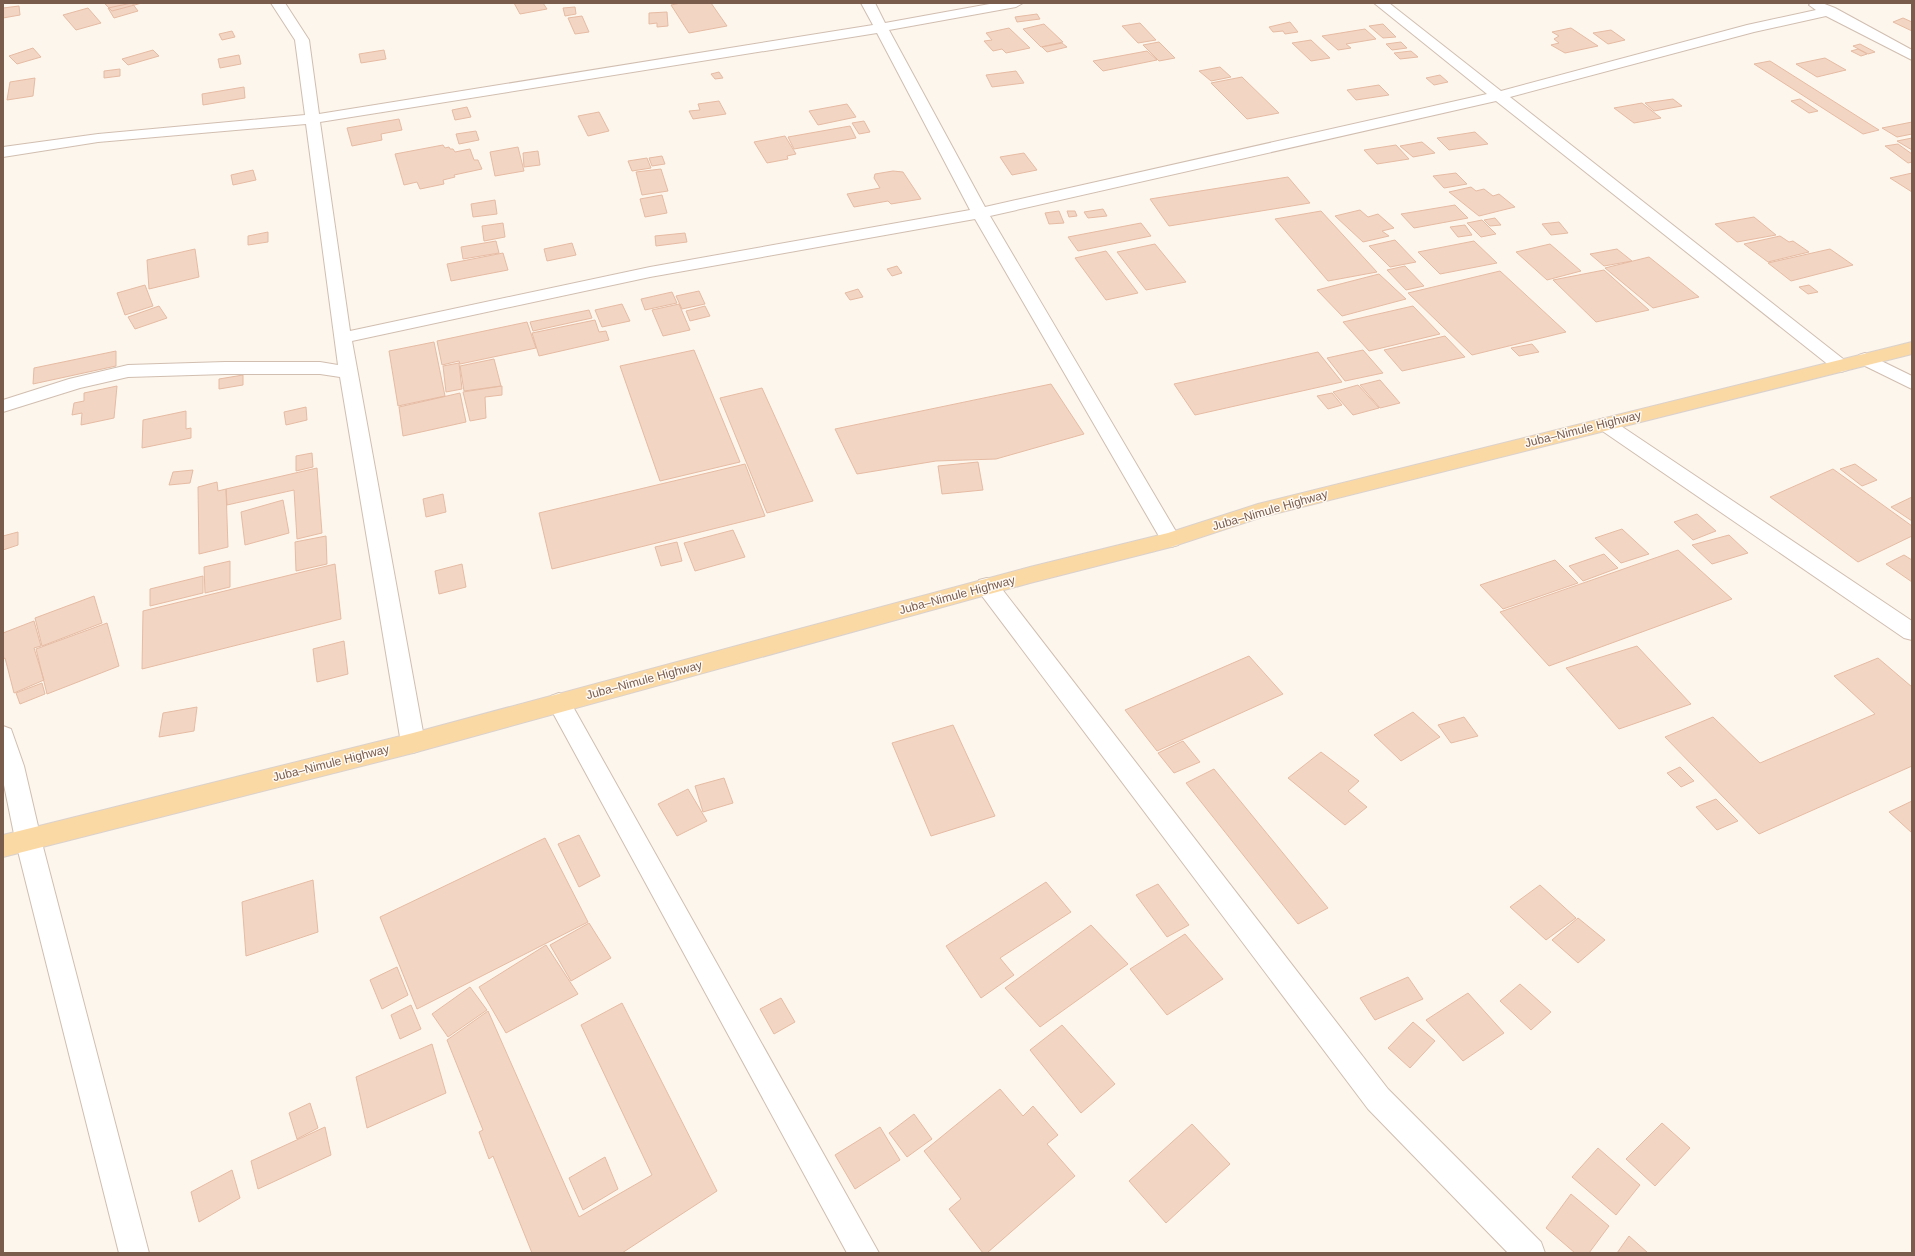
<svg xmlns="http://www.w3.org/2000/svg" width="1915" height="1256" font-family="Helvetica,sans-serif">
<rect width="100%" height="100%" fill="#fdf6ec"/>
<path fill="#f3d5c3" stroke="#e6bba3" d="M110,3H142L112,11L105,4Z
M132,3L138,11L114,18L108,8Z
M514,3H543L547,9L520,14Z
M681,3H711L727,26L689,33L671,5Z
M19,6L20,15L3,18V8Z
M575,7L576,14L565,16L563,8Z
M88,8L101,23L76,30L63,15Z
M667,12L668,26L657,27V23L649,24V13Z
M1037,14L1040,19L1017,22L1015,17Z
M582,16L589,32L575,34L568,18Z
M1903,18L1912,22V31L1893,22Z
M1290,22L1298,32L1285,34L1283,31L1273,32L1269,27Z
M1140,23L1156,40L1138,43L1122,26Z
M1044,24L1063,42L1041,47L1023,29Z
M1383,24L1396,37L1383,38L1369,26Z
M1009,28L1030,48L1006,53L1002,49L993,51L984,41L992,40L986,33Z
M1571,28L1598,46L1565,53L1551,45L1559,43L1554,39L1559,36L1552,32Z
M1365,29L1376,39L1346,44L1351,48L1338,50L1322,36Z
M1611,30L1625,40L1608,44L1593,33Z
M232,31L235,37L222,40L219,34Z
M1311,40L1330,58L1311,61L1292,43Z
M1159,42L1175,58L1159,61L1143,45Z
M1401,42L1407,48L1392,50L1386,44Z
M1062,43L1067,47L1047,52L1042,47Z
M1860,44L1875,52L1868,54L1853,46Z
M33,48L41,57L17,64L9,56Z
M1858,49L1867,54L1861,56L1851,51Z
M153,50L159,56L128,65L122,59Z
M384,50L386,59L361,63L359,54Z
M1147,51L1157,60L1103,71L1093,61Z
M1411,51L1418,57L1400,59L1394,53Z
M239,55L241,64L220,68L218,59Z
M1825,58L1846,70L1817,77L1796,64Z
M1770,61L1879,130L1863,134L1754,64Z
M1220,67L1231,77L1211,81L1199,71Z
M120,69V76L104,78V71Z
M1016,71L1024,83L992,87L986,75Z
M719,72L723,78L715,79L711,74Z
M1440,75L1448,82L1434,85L1426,78Z
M1242,77L1279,113L1247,119L1211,83Z
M35,78L33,96L7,100L10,82Z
M1379,85L1389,95L1356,100L1347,90Z
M244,87L245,98L203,105L202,94Z
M1673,99L1682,106L1654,111L1645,103Z
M1800,99L1818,111L1809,113L1791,101Z
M719,101L726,114L693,119L689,111L700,110L698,104Z
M1642,103L1661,118L1634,123L1614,108Z
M847,104L856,117L818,125L809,111Z
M467,107L471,117L455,120L452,110Z
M599,112L609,131L588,136L578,116Z
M399,119L402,130L381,134L382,140L352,146L347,128Z
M864,121L870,132L859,134L852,123Z
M1912,122V134L1897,137L1882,128Z
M850,126L856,138L794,149L788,137Z
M476,131L479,140L459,144L456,134Z
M1475,132L1488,144L1449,150L1437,138Z
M785,136L796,154L787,156L788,159L767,163L754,142Z
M1912,138V150L1897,141Z
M1422,142L1435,153L1413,157L1400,146Z
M1898,144L1912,154V162L1908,163L1885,146Z
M443,145L445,148L449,147L450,149H453L455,152L470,149L474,160H478L482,169L454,175L455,177L443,180L444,184L420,189L417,182L404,185L395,154Z
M1396,145L1409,159L1377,164L1364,150Z
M518,147L524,171L495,176L490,152Z
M538,151L540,165L524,167L523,153Z
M1024,153L1037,170L1012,175L1000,157Z
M662,156L665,164L652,166L649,158Z
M647,158L651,168L632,171L628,161Z
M661,169L668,191L642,195L636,172Z
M253,170L256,180L233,185L231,175Z
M893,171L903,172L921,199L891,204L888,201L854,207L847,194L880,188L874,178L875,174Z
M1456,173L1467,184L1444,188L1433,176Z
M1912,173V192L1890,178Z
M1288,177L1310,203L1169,226L1150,199Z
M1471,187L1476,191L1484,189L1493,196L1499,194L1515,207L1479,216L1449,192Z
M662,195L667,213L645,217L640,199Z
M495,200L497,214L473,217L471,204Z
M1455,205L1468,218L1414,228L1401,214Z
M1103,209L1107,216L1088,218L1084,212Z
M1360,210L1368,217L1378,214L1394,228L1382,231L1389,236L1363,242L1335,216Z
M1059,211L1064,223L1049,224L1045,213Z
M1067,211H1075L1077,216L1069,217Z
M1321,211L1377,272L1328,281L1275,219Z
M1754,217L1776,235L1737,242L1715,224Z
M1495,218L1501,225L1490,226L1484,220Z
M1482,220L1496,234L1481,237L1467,223Z
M1559,222L1568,233L1551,235L1542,224Z
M503,223L505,237L484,241L482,226Z
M1141,223L1151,236L1078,251L1068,237Z
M1465,225L1472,235L1458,237L1450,227Z
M268,232V242L248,245V236Z
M685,233L687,242L656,246L655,236Z
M1780,236L1789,242L1793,241L1809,252L1768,262L1744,244Z
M1395,240L1416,262L1390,267L1369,246Z
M496,241L499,253L463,259L461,247Z
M1474,241L1497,263L1440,274L1418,252Z
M572,243L576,255L547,261L544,249Z
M1155,244L1186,282L1146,290L1117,252Z
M1550,244L1581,271L1547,280L1516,252Z
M195,249L199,277L149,289L147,260Z
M1617,249L1632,261L1604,266L1590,254Z
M1830,249L1853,265L1791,281L1768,263Z
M1106,251L1138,293L1106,300L1075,258Z
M503,253L508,270L451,281L447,264Z
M1649,257L1699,297L1653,308L1605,268Z
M897,266L902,273L892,276L887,269Z
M1405,266L1424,286L1406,290L1387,270Z
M1604,270L1649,310L1596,322L1553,280Z
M1500,271L1566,332L1472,355L1408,293Z
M1379,274L1406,299L1342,316L1317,290Z
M145,285L153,306L125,315L117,293Z
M1809,285L1818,292L1808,294L1799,287Z
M858,289L863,297L850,300L845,293Z
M699,291L705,304L682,309L676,296Z
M672,292L677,303L645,310L641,299Z
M622,304L630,321L602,327L595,310Z
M679,304L690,330L663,336L652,310Z
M159,306L167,318L135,329L128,317Z
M705,306L710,316L690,321L686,311Z
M1413,306L1440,334L1369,351L1343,322Z
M589,310L592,318L533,331L530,322Z
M595,320L599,332L606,331L609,340L539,356L532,333Z
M527,322L536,348L460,364L459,361L442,365L437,341Z
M1445,336L1465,357L1402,371L1384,350Z
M434,342L445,396L398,406L389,351Z
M1532,344L1539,352L1519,356L1511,348Z
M694,350L740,462L660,481L620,366Z
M1363,350L1383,373L1345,381L1327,358Z
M116,351V366L33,384L34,368Z
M1318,352L1342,382L1195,415L1174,384Z
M494,359L501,386L464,391L460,366Z
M459,363L462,389L446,392L443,366Z
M243,375V385L219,389V379Z
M1380,380L1400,403L1380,408L1360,385Z
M1051,384L1084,434L996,459L936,461L857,474L835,429Z
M1358,385L1379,408L1353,415L1333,392Z
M117,386L114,418L81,425L82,413L72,415L74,403L84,401V393Z
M502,386V395L485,397L486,418L470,421L463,392Z
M762,388L813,501L767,513L720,398Z
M460,393L466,422L403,436L399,407Z
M1332,393L1342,405L1328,409L1317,396Z
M306,407L307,420L286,425L284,412Z
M186,411V429L191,428V438L142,448L143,420Z
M312,453L313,467L296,471V456Z
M978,462L983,490L942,494L938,466Z
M745,464L765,516L552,569L539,513Z
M1855,464L1877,480L1862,486L1840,469Z
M317,468L322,533L297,539L294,490L227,505L226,489Z
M1833,469L1912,526V536L1858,562L1770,497Z
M193,470L190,483L169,485L173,472Z
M217,482L218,491L226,489L228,547L199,554L198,487Z
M443,494L446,512L426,517L423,499Z
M1912,497V521L1891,507Z
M283,500L289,533L245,545L241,512Z
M1697,514L1716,531L1693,540L1674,522Z
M1622,529L1649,554L1621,563L1595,538Z
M733,530L745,557L695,571L684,543Z
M18,532V545L3,550V536Z
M1729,535L1748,553L1712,564L1692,545Z
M326,536L327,564L296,571L295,542Z
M677,542L682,561L661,566L655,547Z
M1678,550L1732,599L1549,666L1500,612Z
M1604,554L1618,568L1583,581L1569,566Z
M1904,555L1912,560V582L1886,564Z
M1555,560L1578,583L1503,609L1480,585Z
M230,561V587L205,593L204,567Z
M335,564L341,619L142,669L143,611Z
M462,564L466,587L439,594L435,571Z
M203,576V593L150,606V589Z
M94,596L102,623L42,646L35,618Z
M34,621L41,646L34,648L44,680L14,693L5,658L3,659V633Z
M107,623L119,666L47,694L36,649Z
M344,641L348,674L317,682L313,649Z
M1637,646L1691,704L1619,729L1566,668Z
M1249,656L1283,694L1157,751L1125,710Z
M1878,658L1912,687V766L1759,834L1665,737L1713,717L1760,763L1875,714L1834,676Z
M42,683L45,694L20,704L16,693Z
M197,707L194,731L159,737L163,713Z
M1413,712L1440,737L1401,761L1374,735Z
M1464,717L1478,736L1451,743L1438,725Z
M953,725L995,816L931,836L892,743Z
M1183,741L1200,762L1174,773L1158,753Z
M1321,752L1359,781L1348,791L1367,807L1345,825L1288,778Z
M1680,767L1694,781L1681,787L1667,773Z
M1214,769L1328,908L1298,924L1186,783Z
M724,778L733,803L703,812L695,786Z
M688,789L707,821L677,836L658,804Z
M1716,799L1738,821L1717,830L1696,807Z
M1912,801V833L1889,812Z
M579,835L600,876L579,887L558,844Z
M545,838L588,922L417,1009L380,917Z
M313,880L318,932L246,956L242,902Z
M1046,882L1071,912L1000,958L1014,975L981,998L946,946Z
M1158,884L1189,925L1167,937L1136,895Z
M1540,885L1576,918L1546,940L1510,907Z
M1578,918L1605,940L1578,963L1552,940Z
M589,923L611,958L571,981L550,945Z
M1091,925L1128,964L1040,1027L1005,988Z
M1185,934L1223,979L1167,1015L1130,969Z
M546,945L578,994L506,1033L479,987Z
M397,967L408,995L382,1009L370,980Z
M1408,977L1423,999L1375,1020L1360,998Z
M1520,984L1551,1012L1531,1030L1500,1001Z
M470,987L487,1010L448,1037L432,1014Z
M1468,993L1504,1033L1463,1061L1426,1020Z
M781,998L795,1022L774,1034L760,1009Z
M622,1003L717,1191L622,1253H532L493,1156L489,1159L479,1132L483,1130L447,1040L488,1011L579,1217L652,1175L581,1025Z
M411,1005L421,1029L400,1039L391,1015Z
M1413,1022L1435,1041L1410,1068L1388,1048Z
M1062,1025L1115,1084L1081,1113L1030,1050Z
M432,1044L446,1093L367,1128L356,1077Z
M1000,1089L1023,1116L1033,1106L1058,1135L1047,1144L1075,1176L987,1253H983L949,1209L961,1199L924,1151Z
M310,1103L318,1128L297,1139L289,1113Z
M914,1114L932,1139L907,1157L889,1133Z
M1662,1123L1690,1148L1655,1186L1626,1159Z
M1192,1124L1230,1164L1166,1223L1129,1181Z
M325,1127L331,1155L258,1189L251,1161Z
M880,1127L900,1160L855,1189L835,1155Z
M1598,1148L1640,1185L1616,1215L1572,1177Z
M605,1157L618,1189L583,1210L569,1178Z
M232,1170L240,1198L199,1222L191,1192Z
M1571,1194L1609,1226L1589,1253H1575L1546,1228Z
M1629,1236L1648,1253H1617Z"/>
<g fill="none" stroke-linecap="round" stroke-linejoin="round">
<g stroke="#d1beb0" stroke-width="2">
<path id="minor" d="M271,3H285L309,40L319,114L873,25L861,3H875L885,23L995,3H1023L1016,7L889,30L985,207L1487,94L1374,3H1389L1501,91L1747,25L1816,10L1809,5L1811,3H1822L1835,8L1912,50V60L1826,16L1754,32L1510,97L1847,362L1850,366L1847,370L1841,372L1835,370L1496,101L990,216L1181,540L1178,545L1171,547L1164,545L975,219L650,277L352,341L425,743L421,750L413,753L405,750L401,743L340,377L320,374H225L128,377L80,388L3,412V400L69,379L128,365L225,362H320L338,365L306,124L98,142L3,157V147L98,134L305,115L295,40ZM877,33L970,210L650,267L350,331L320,122Z
M1865,353L1912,376V389L1859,363L1856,359L1859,355Z
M1605,418L1612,420L1912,621V640L1904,638L1598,428L1595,424L1598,420Z
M987,578L995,580L1388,1089L1541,1242L1545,1253H1508L1368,1109L979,592L976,586L979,580Z
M559,693L567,696L879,1253H847L547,702L551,696Z
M3,726L11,729L24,766L41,839L149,1253H119L15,839L3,780Z"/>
</g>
<g stroke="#dad1cd" stroke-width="2">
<path id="major" d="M1912,342V354L1262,517L1171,547L1030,583L413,753L3,857V835L413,733L1030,567L1168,533L1258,504Z"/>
</g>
<use href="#minor" fill="#fff" fill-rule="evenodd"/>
<use href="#major" fill="#fbd9a5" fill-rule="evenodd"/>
</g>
<g text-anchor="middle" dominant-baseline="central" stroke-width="3" stroke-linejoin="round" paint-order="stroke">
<g font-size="12" fill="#7a5c4d" stroke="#fffaf3">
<text transform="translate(1583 429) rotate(-14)">Juba–Nimule Highway</text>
<text transform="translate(1270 510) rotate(-16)">Juba–Nimule Highway</text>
<text transform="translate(957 595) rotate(-15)">Juba–Nimule Highway</text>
<text transform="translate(644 680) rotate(-15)">Juba–Nimule Highway</text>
<text transform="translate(331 763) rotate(-14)">Juba–Nimule Highway</text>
</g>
</g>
<rect width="1915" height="1256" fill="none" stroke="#7a5c4d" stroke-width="8"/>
</svg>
